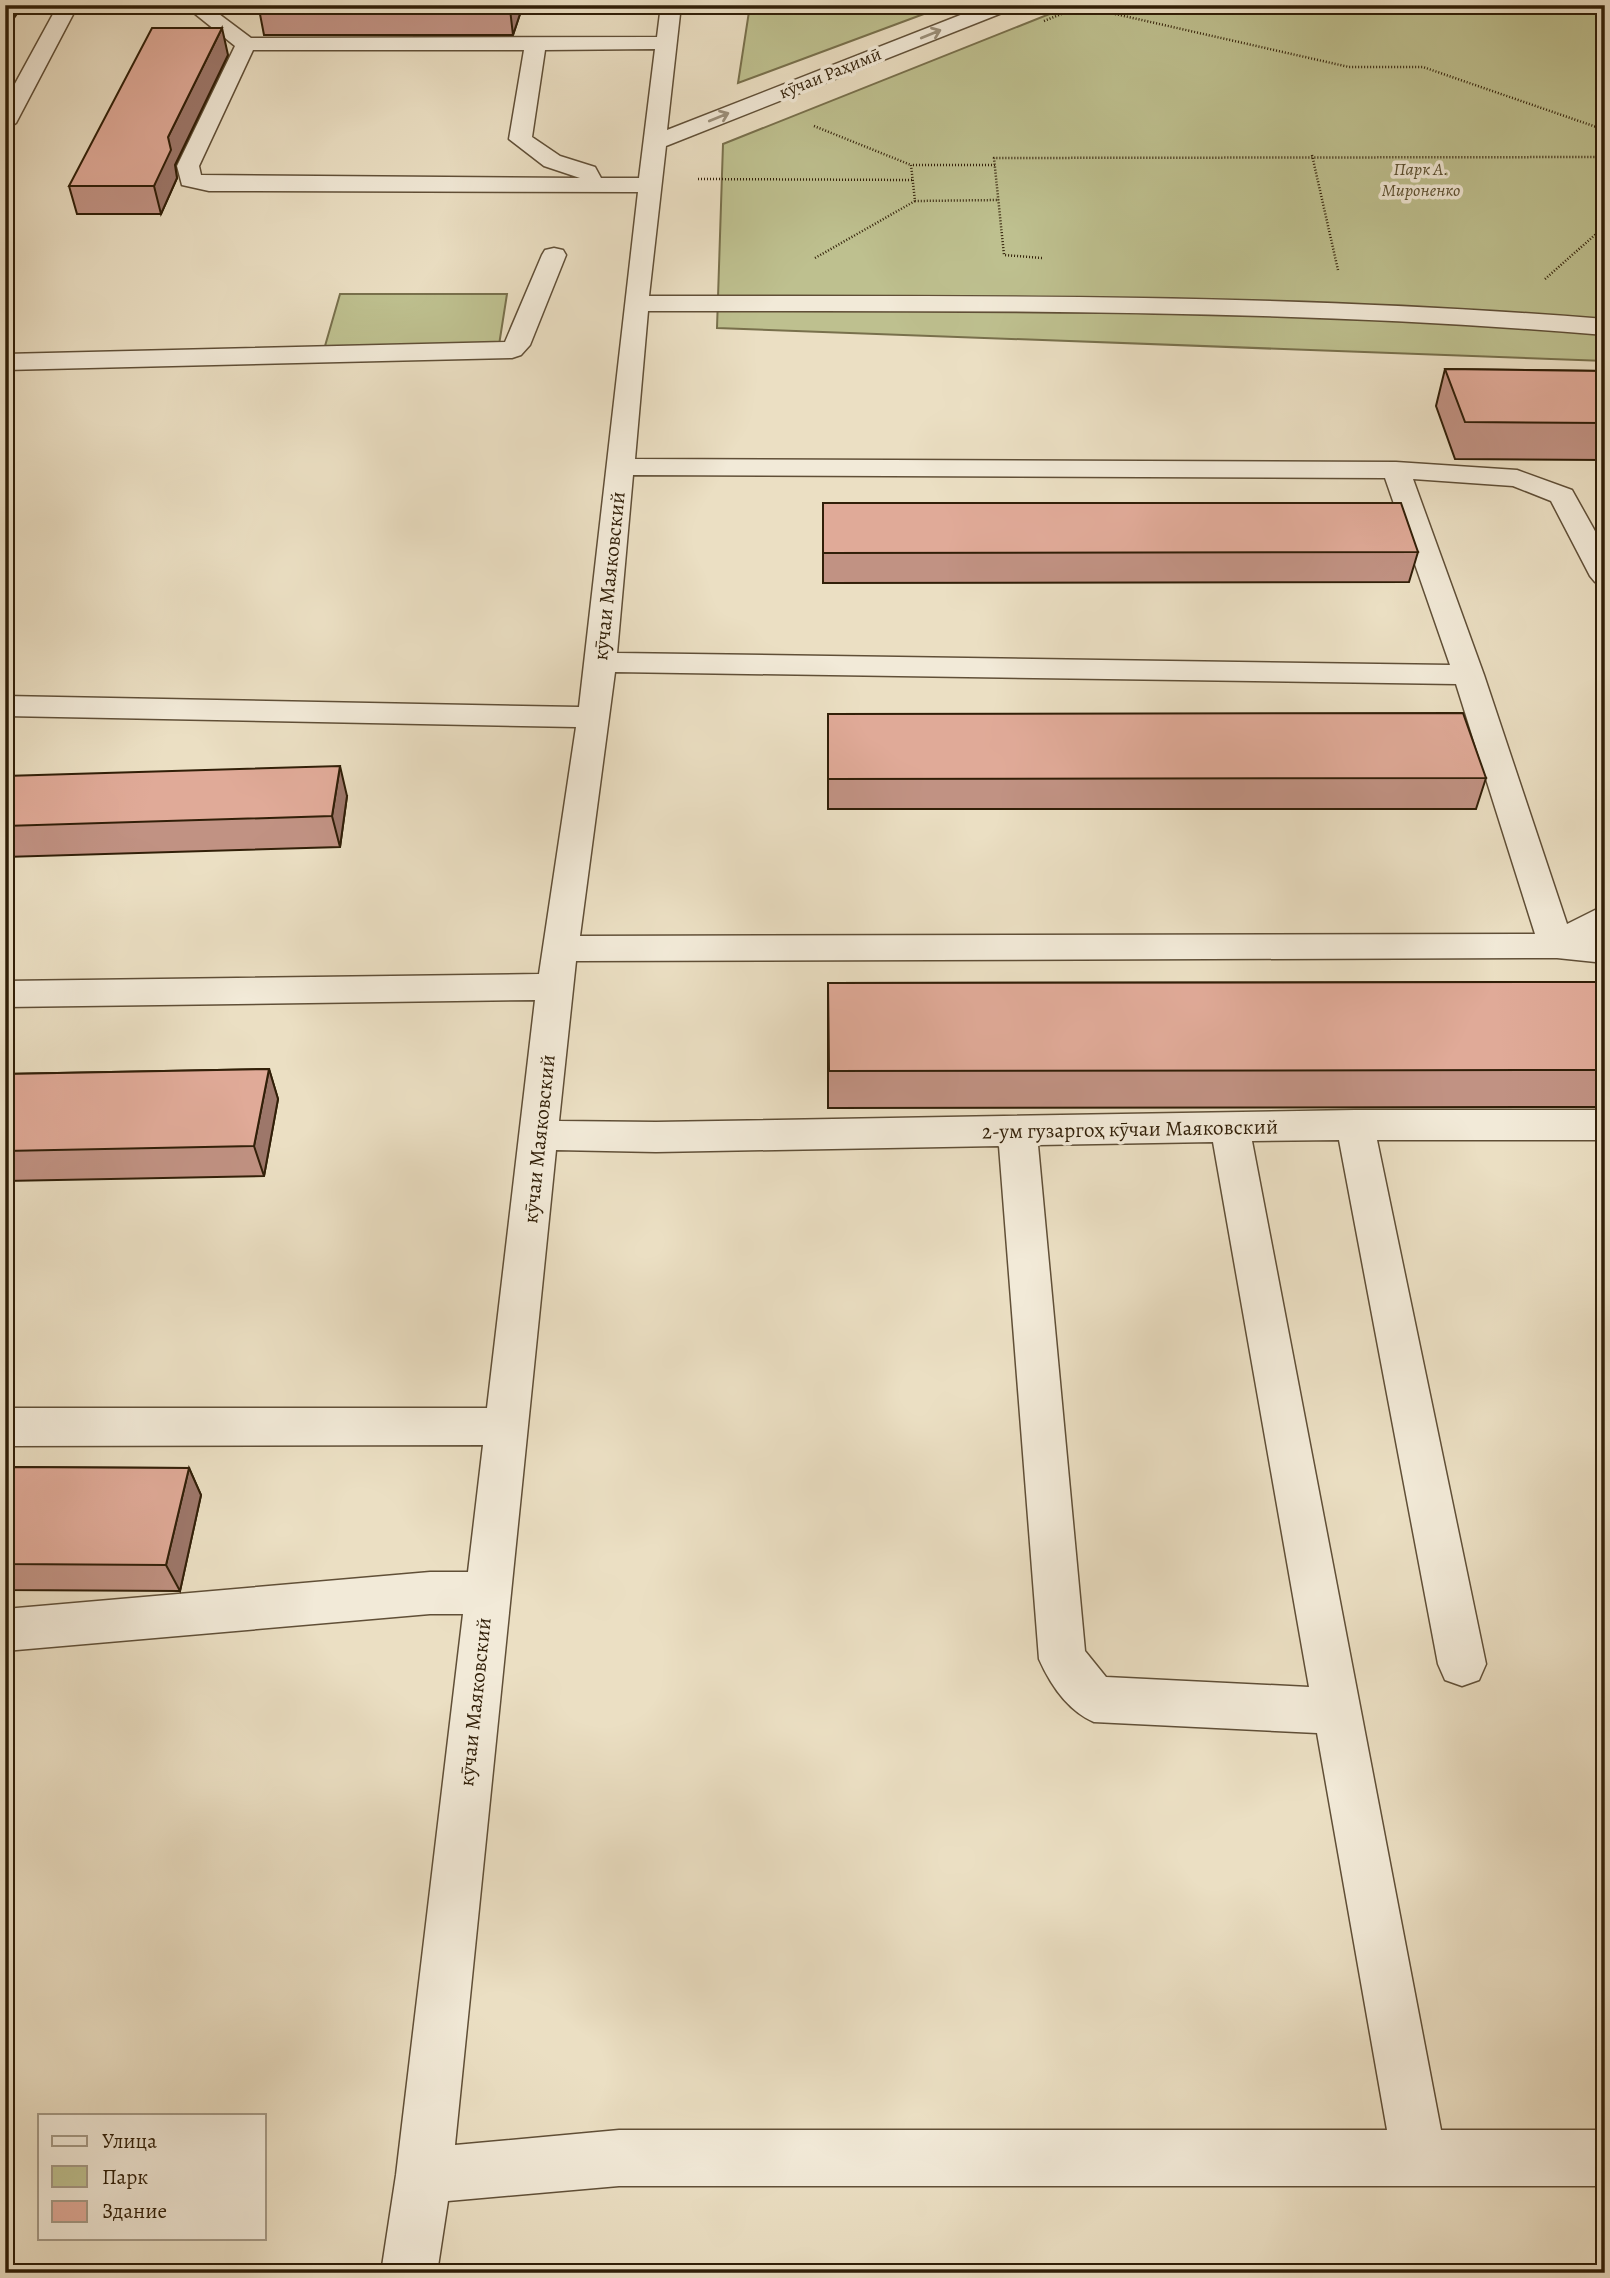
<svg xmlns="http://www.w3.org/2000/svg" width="1610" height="2278" font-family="Alegreya,serif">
<rect width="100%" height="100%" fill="#ebdfc3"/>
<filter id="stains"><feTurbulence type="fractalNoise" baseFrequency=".00286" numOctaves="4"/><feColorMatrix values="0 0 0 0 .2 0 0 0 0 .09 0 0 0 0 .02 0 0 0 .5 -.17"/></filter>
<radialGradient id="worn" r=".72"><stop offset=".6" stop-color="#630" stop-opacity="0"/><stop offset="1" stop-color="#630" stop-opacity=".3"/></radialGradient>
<path fill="#bec08f" stroke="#78704c" stroke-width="2" d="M750,5H948L738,83Z
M1072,5H1605V361L717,328L723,144Z
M340,294H507L499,345L325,346Z"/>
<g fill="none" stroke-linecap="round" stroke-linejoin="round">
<g stroke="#604f37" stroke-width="3">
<path id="minor" d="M58,5H78L16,123L5,130V102Z
M184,5H207L251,38L657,37L661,5H681L667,130L986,5H1015L1012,9L666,146L649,296C968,296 1286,293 1605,319V335C1286,308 967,311 648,311L635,459L1396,462L1517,470L1572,490L1605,549V585L1595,582L1590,576L1551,501L1513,486L1413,479L1484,675L1567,924L1605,905V933L1597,938H1605V963L1557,958L576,961L559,1121L656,1122L1355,1110H1605V1140H1377L1486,1664L1479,1680L1462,1686L1445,1680L1438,1664L1339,1140L1252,1141L1441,2130H1605V2186H619L448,2201L437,2273H381L396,2175L463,1614H430L5,1651V1609L430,1572H468L483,1445L5,1446V1408H487L535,1000L5,1007V981L539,974L576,727L5,716V696L579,707L638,192L209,191L182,185L177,166L235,46ZM655,49L639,178H601L595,167L560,156L532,137L545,50ZM253,50H524L509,139L544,166L580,178L201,175L199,166ZM633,475L1385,478L1450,665L617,653ZM615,672L1456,684L1535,934L580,936ZM1213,1142L1309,1687L1106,1677L1085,1651L1038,1145ZM999,1146L1039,1659C1050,1684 1068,1711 1094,1722L1317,1733L1387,2130H619L455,2145L556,1150L656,1152Z
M554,248L563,250L566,255L530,345L521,355L512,358L5,370V354L505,342L542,255L545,250Z"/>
</g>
<path stroke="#311f08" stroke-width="2.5" stroke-dasharray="1 2" stroke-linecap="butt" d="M1080,6L1349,67H1423L1605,130
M1044,21L1081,6
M814,126L911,165
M1312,155L1338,270
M995,165H911L915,201L999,200
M698,179L914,180
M815,258L915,201
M1042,258L1004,255L994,158L1605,157
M1545,279L1605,226"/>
<use href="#minor" fill="#f2ead8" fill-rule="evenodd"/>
</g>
<path fill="#c19283" stroke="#311f08" stroke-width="2" d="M523,5L513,35H264L259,9Z
M228,55L175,165L177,178L161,214H77L69,186Z
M1445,369L1605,371V460L1455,459L1436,406Z
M823,503L1418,552L1409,582L823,583Z
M828,714L1486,778L1476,809H828Z
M5,776L347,796L340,847L5,857Z
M1605,982V1107L828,1108V983Z
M269,1069L278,1099L264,1176L5,1181V1074Z
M5,1467L189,1468L201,1495L180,1591L5,1590Z"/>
<path fill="#9d776a" stroke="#311f08" stroke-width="2" d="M5,5H23L5,31Z
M511,5H523L513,35L510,9Z
M222,28L228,55L175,165L177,178L161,214L154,186L168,137Z
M340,766L347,796L340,847L332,816Z
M269,1069L278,1099L264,1176L254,1146Z
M189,1468L201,1495L180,1591L166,1565Z"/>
<path fill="#e0aa98" stroke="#311f08" stroke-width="2" d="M260,5H511L510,9H259Z
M152,28H222L168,137L171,150L154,186H69Z
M1445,369L1605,371V423L1465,422Z
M823,503H1401L1418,552L823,553Z
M1463,713L1486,778L828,779V714Z
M340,766L332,816L5,826V776Z
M1605,982V1070L829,1071L828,983Z
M269,1069L254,1146L5,1151V1074Z
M5,1467L189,1468L166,1565L5,1564Z"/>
<defs><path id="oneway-shaft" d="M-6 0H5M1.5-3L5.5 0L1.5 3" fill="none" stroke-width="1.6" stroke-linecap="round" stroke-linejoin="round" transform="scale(1.75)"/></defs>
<g stroke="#9b8f7a">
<use href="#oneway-shaft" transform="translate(931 34) rotate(-22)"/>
<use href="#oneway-shaft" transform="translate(719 117) rotate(-22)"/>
</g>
<g text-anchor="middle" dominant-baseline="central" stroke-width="7" stroke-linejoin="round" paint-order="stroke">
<g font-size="18" fill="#311f08" stroke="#f2ead8">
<text transform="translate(830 73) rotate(-22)">кӯчаи Раҳимӣ</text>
</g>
<g font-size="18" font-style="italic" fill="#5b4f30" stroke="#f2ead8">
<text x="1421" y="169">Парк А.<tspan x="1421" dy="21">Мироненко</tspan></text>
</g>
<g font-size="21" fill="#311f08" stroke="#f2ead8">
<text transform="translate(609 576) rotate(-84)">кӯчаи Маяковский</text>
<text transform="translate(1130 1129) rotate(-1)">2-ум гузаргоҳ кӯчаи Маяковский</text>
<text transform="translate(539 1139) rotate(-84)">кӯчаи Маяковский</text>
<text transform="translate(475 1702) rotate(-84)">кӯчаи Маяковский</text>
</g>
</g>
<rect width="1610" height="2278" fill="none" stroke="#ebdfc3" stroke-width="28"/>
<rect x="7" y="7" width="1596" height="2264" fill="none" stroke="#311f08" stroke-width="3.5"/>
<rect x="14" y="14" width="1582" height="2250" fill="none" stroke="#311f08" stroke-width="2"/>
<rect x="38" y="2114" width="228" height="126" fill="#f2ead8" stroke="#a59985" stroke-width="2"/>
<rect x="52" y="2136" width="35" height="10" fill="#f2ead8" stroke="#a59985" stroke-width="2"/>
<text x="102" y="2148" font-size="21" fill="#311f08">Улица</text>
<rect x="52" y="2166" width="35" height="21" fill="#bec08f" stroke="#a59985" stroke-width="2"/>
<text x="102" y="2184" font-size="21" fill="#311f08">Парк</text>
<rect x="52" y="2201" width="35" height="21" fill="#e0aa98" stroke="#a59985" stroke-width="2"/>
<text x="102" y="2218" font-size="21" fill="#311f08">Здание</text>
<rect width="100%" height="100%" filter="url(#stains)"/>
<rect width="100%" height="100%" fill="url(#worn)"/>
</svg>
